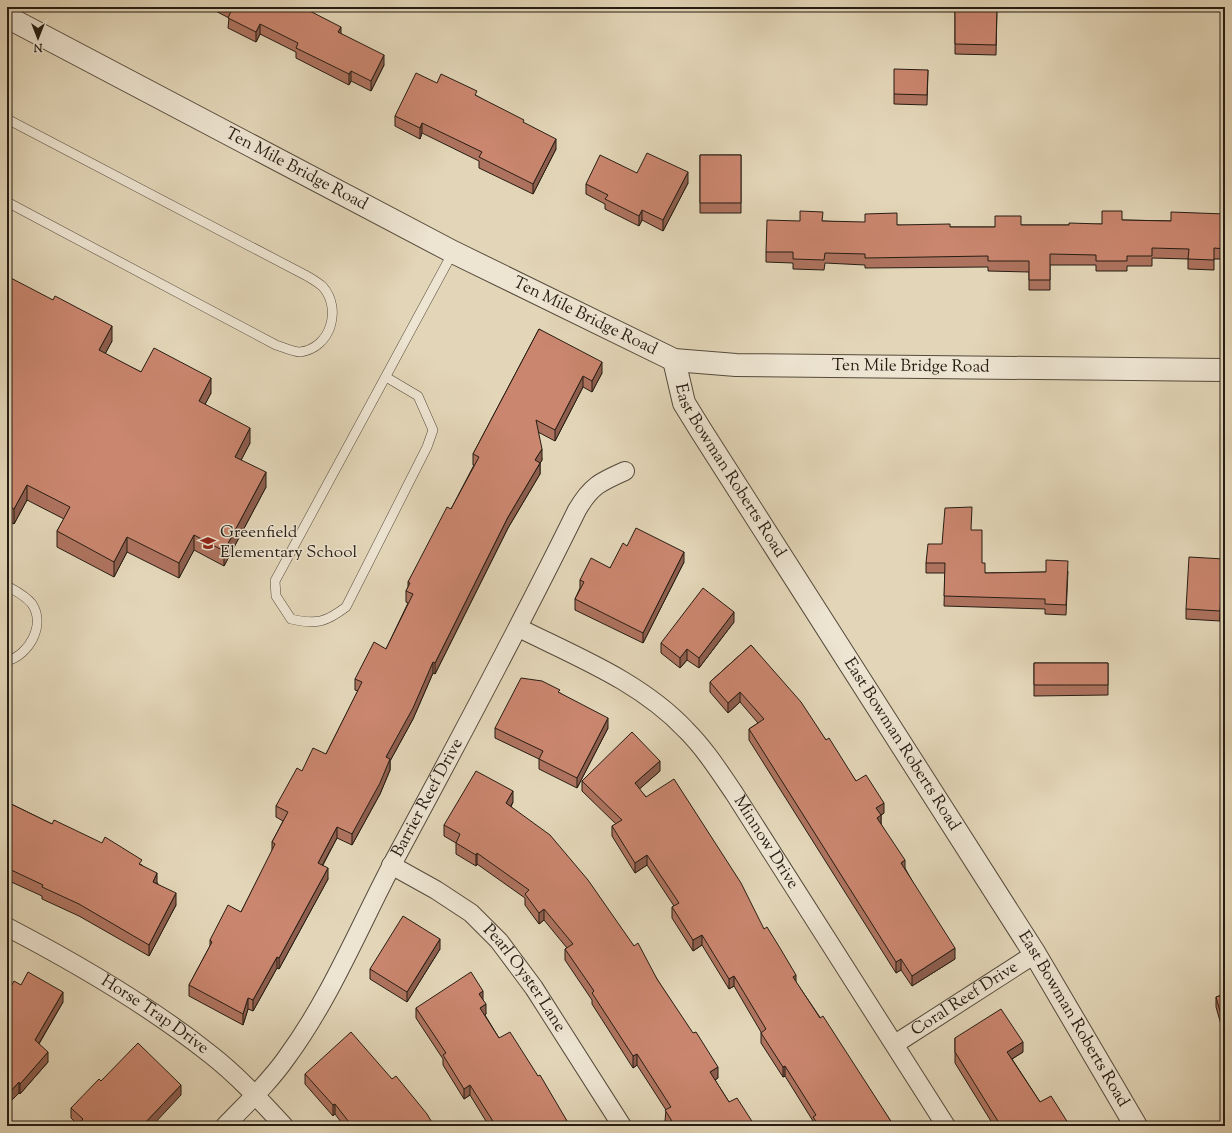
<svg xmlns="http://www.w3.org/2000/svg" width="1232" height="1133" font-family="'Sorts Mill Goudy',serif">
<rect width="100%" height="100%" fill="#e3d6b8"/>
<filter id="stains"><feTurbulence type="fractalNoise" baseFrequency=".005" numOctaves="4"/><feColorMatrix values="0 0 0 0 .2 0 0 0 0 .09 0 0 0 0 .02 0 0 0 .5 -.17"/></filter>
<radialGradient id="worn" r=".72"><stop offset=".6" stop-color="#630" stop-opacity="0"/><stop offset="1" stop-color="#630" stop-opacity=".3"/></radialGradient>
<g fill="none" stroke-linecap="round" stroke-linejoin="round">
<g stroke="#554b3c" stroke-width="10">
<path id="service" d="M7,119L307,276C312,279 319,283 323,287C342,309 331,348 300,352C293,352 283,347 276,345L7,202
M386,377L418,396L433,430L427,447L346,607C326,622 317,625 291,619L276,596L275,581L453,252
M7,586C16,591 26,596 32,604C46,625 29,655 7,661"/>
</g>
<g stroke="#554b3c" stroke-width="20">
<g id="minor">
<path id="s1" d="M519,628C577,657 641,682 686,730C705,749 719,771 734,793L946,1126"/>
<path id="s2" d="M391,865L436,890L471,913L499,941L534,988L622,1126"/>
<path id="s3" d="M7,927C78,964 147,1004 210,1054C237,1075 261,1101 284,1126"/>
<path id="s4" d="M895,1044L1035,954"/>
<path id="s5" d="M225,1126C246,1104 269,1083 287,1057C331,997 360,925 395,859C457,744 519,628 577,510C591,486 600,482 625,471"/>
</g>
</g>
<g stroke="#554b3c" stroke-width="24">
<g id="tertiary">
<path id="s6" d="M7,17L453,252L674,360L736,365L1225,370"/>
<path id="s7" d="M674,360L684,403L700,429L1035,954L1136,1126"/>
</g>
</g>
<use href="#service" stroke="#ede4d1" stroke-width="9"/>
<use href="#minor" stroke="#ede4d1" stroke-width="18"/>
<use href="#tertiary" stroke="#ede4d1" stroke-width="22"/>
</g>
<path fill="#ae735f" stroke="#261d13" d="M208,7H302L341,34L384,65L371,91L351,81L349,85L296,58V52L260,34L256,42L228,28L229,18Z
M955,7H997L996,55L955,54Z
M928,70L927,105L894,104V94Z
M437,83L477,96L524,123L556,149L533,194L479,168V161L422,133L420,139L395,126V116Z
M700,155H741V213H700Z
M637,173L688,183L663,231L642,220L639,226L605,209V204L586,194V184Z
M1225,214V259H1214V270L1188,269V259L1152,258V266H1127V271H1096V265H1050V290H1029V272L988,271V267L865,268V265L825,263L824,270L793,269V263L766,262V252L800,221H823L897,225L950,227H995L1021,225H1069L1102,224L1122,220L1171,221Z
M7,276L112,341L105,354L141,372L211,393L205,404L250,443L241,460L266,487L224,566L194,550L179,578L127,552L114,577L57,547V531L64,519L27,500L14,524L7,520Z
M539,329L602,373L592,392L583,387L555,441L538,432L542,460L540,463V474L508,528L435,674L433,673L413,719L390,761V770L380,794L352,845L337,838L323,865L328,879L279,969L277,968L253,1011L248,1009L243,1025L189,996V985L210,946V940L241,912L272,852V842L283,821L276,817V806L302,771L326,754L358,691L355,690V679L386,649L408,603L406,602V591L408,587V582L451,509L474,465H473V454Z
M971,530L985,573L1046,572L1068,571L1066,615L1045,614V609L944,606L945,573H926V563L942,544Z
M627,546L684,562L643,643L575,610V599L580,588V580L610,568Z
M1224,569L1220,621L1186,619V609Z
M734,622L699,668L687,660L680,668L661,653V643Z
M751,645L826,740L856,781L884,813L881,815V824L905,868L955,959L912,986L901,970L896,973L749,740V729L758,723L740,702L728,713L710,692V682Z
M1034,663H1108V695L1034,696Z
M560,693L608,728L577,788L539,769V759L495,738V728Z
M660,771L639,789L646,797L764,929L796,982L894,1126H813V1121L785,1076L783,1077L761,1043V1032L734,986L729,989L702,945L693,951L672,918V907L674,906L647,865L635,873L612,836V826L616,824L582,791V781Z
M7,802L52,824L142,865L176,905L149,956L79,916L42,899V896L7,880Z
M513,802L511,807L634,946L657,979L718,1078L715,1080L729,1102L755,1126H668L665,1121L666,1110L637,1065L633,1068L592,1004V1000L565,960V949L567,948L544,920L539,924L525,905V898L477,864L476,866L456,854V843L444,836V825Z
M440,949L407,1002L370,979V969Z
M21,985L63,1002L39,1044L48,1062L20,1094L19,1093L7,1105Z
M1225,994V1027L1222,1028L1216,1007V997Z
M483,1000L486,1014L485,1015L499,1038L538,1076L570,1126H489L470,1095L464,1099L443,1065V1059L416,1018V1008Z
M955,1038L1023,1052L1012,1059L1040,1102L1070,1126H994L955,1063Z
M305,1074L434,1126H344L335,1114L333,1116L305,1084Z
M101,1081L181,1095L77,1124L71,1118V1108Z"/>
<path fill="#8d5e4e" stroke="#261d13" d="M260,24V34L256,42V32Z
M341,27V37L338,32Z
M384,55V65L371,91V81Z
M351,71V81L349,85V74Z
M422,123V133L420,139V128Z
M556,139V149L533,194V184Z
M688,172V183L663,231V220Z
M642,210V220L639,226V216Z
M112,326V341L99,365V350Z
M602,362V373L592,392V381Z
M583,376V387L555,441V430Z
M211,378V393L199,416V401Z
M250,428V443L235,472V457Z
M542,449V460L535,471V460Z
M540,463V474L508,528L435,674V663L508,517Z
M266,472V487L224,566V551Z
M27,485V500L14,524V509Z
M194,535V550L179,578V563Z
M127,537V552L114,577V562Z
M684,552V562L643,643V633Z
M1224,559V569L1220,621V611Z
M734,612V622L699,668V658Z
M687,649V660L680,668V658Z
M433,662V673L413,719L390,761V770L380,794L352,845V834L386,757Z
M740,692V702L728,713V703Z
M608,718V728L577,788V778Z
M660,761V771L635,793V783Z
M513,791V802L506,814V803Z
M884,803V813L876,818V808Z
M881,815V825L877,818Z
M337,827V838L318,873V863Z
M477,853V864L476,866V855Z
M647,855V865L635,873V863Z
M905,860V871L901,863Z
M328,868V879L279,969V958Z
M157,873V884L153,882Z
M176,893V905L149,956V945Z
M544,909V920L539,924V913Z
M702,935V945L693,951V940Z
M440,939V949L407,1002V992Z
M955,948V959L912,986V976Z
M277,957V968L253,1011V1000Z
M901,959V970L896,973V962Z
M796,975V985L793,977Z
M734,976V986L729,989V979Z
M483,991V1002L479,994Z
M63,992V1002L35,1050V1040Z
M248,998V1009L243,1025V1014Z
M486,1004V1014L480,1018V1008Z
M1225,1017V1027L1222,1028V1018Z
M1023,1042V1052L1007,1062V1052Z
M48,1052V1062L20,1094V1084Z
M637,1054V1065L633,1068V1056Z
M785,1066V1076L783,1077V1067Z
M718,1067V1078L710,1083V1072Z
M19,1082V1093L7,1105V1095Z
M181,1085V1095L152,1126H142Z
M470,1085V1095L464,1099V1089Z
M335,1104V1114L333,1116V1105Z"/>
<path fill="#ca866f" stroke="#261d13" d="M228,7H302L341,27L338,32L384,55L371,81L351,71L349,74L296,48L298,43L260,24L256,32L228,18L232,9Z
M955,7H997L996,45L955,44Z
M894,69L928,70L927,95L894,94Z
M416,73L437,83L441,74L477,91L475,95L524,120L523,122L556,139L533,184L479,157L482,152L422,123L420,128L395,116Z
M647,153L688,172L663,220L642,210L639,216L605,199L608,195L586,184L600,155L637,173Z
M700,155H741V203H700Z
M800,211L823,212L822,221L865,222V214L897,213V225L950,224V227H995V216H1021V225H1069V223L1102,224V211H1122V220L1171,221V212L1225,214V249L1214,248V260L1188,259L1189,249L1152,248V256H1127V261H1096V255L1050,254V280H1029V261H988V256L865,258V254L825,253L824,260L793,259V252H766L767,220L800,221Z
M7,276L53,300L55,296L112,326L99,350L141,372L154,348L211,378L199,401L250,428L235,457L266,472L224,551L194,535L179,563L127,537L114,562L57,531L70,507L27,485L14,509L7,505Z
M539,329L602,362L592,381L583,376L555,430L536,420L542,449L535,460L540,463L508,517L435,663L433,662L413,708L386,757L390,759L380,783L352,834L337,827L318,863L328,868L279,958L277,957L253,1000L248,998L243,1014L189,985L212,942L210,940L228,905L241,912L275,844L272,842L288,812L276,806L297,768L302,771L313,748L326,754L362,682L355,679L374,642L386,649L413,594L406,591L410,583L408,582L447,507L451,509L479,457L473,454Z
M972,507L971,530H982V563H985V573L1046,572V560L1068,561L1066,605L1045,604V599L944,596L945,563H926L928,544H942L945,508Z
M636,528L684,552L643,633L575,599L584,582L580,580L591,558L610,568L623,543L627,546Z
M1189,557L1224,559L1220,611L1186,609Z
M703,588L734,612L699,658L687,649L680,658L661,643Z
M751,645L801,702L826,740L829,738L856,781L866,775L884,803L876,808L881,815L877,818L905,860L901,863L955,948L912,976L901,959L896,962L749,729L764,719L740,692L728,703L710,682Z
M1034,663H1108V685H1034Z
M521,678L542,681L560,690L558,692L608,718L577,778L539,759L543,751L495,728Z
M632,732L660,761L635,783L646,797L674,779L741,883L764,929L767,927L780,948L796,975L793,977L820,1018L823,1016L894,1126H819L813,1117L816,1115L785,1066L783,1067L761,1033L766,1029L734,976L729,979L702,935L693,940L672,907L679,903L647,855L635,863L612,826L622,820L582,781Z
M476,771L513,791L506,803L550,835L588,880L634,946L638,943L657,979L693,1033L696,1032L718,1067L710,1072L729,1102L737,1098L755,1126H675L665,1110L671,1107L637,1054L633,1056L592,993L594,991L565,949L573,944L544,909L539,913L525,894L529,890L477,853L476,855L456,843L460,834L444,825Z
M7,802L52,824L54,820L102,843L105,837L142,860L139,864L157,873L153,882L176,893L149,945L79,904L42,887L43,885L7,868Z
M403,916L440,939L407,992L370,969Z
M28,972L63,992L35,1040L48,1052L20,1084L19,1082L7,1095V994L14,981L21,985Z
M471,972L483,991L479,994L486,1004L480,1008L499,1038L510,1032L538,1076L540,1075L570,1126H496L470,1085L464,1089L443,1055L446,1053L416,1008Z
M1225,994V1017L1222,1018L1216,997Z
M1001,1009L1023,1042L1007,1052L1040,1102L1051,1096L1070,1126H1001L955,1052V1038Z
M351,1032L392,1079L396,1076L427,1114L434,1126H352L335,1104L333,1105L305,1074Z
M138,1043L181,1085L142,1126H76L83,1119L71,1108L99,1079L101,1081Z"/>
<defs>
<g id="school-bare" transform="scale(1.2)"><path d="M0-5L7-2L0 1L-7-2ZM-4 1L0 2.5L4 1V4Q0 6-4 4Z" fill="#8f2418" stroke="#ede4d1" stroke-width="2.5" paint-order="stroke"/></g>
</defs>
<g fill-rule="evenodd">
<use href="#school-bare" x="208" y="543"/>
</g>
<g text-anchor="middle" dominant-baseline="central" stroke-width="3" stroke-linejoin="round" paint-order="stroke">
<g font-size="17" fill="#261d13" stroke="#ede4d1">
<text stroke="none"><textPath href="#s6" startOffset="327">Ten Mile Bridge Road</textPath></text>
<text stroke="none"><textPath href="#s6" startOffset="651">Ten Mile Bridge Road</textPath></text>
<text stroke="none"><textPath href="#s6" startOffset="987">Ten Mile Bridge Road</textPath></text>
<text stroke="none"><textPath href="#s7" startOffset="125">East Bowman Roberts Road</textPath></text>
<text stroke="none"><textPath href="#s7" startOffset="449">East Bowman Roberts Road</textPath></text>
<text stroke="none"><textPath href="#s5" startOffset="388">Barrier Reef Drive</textPath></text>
<text stroke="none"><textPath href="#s1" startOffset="335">Minnow Drive</textPath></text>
<text stroke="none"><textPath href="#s2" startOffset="178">Pearl Oyster Lane</textPath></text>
<text stroke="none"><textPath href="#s4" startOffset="83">Coral Reef Drive</textPath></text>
<text stroke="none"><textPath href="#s3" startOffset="172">Horse Trap Drive</textPath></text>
<text stroke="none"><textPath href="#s7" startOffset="773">East Bowman Roberts Road</textPath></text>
</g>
<g font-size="17" fill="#261d13" stroke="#ede4d1" text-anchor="start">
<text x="220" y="533">Greenfield<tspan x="220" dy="20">Elementary School</tspan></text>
</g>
</g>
<rect width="1232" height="1133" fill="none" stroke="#e3d6b8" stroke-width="24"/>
<rect x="8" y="8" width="1216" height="1117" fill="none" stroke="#261d13" stroke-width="2"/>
<rect x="12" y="12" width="1208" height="1109" fill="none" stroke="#261d13"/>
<g transform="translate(38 38) rotate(180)" stroke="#ede4d1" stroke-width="3" paint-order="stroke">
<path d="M0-3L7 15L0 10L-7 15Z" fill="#261d13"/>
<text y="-6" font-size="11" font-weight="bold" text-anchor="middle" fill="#261d13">N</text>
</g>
<rect width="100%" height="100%" filter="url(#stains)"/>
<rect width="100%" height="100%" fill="url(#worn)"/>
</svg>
